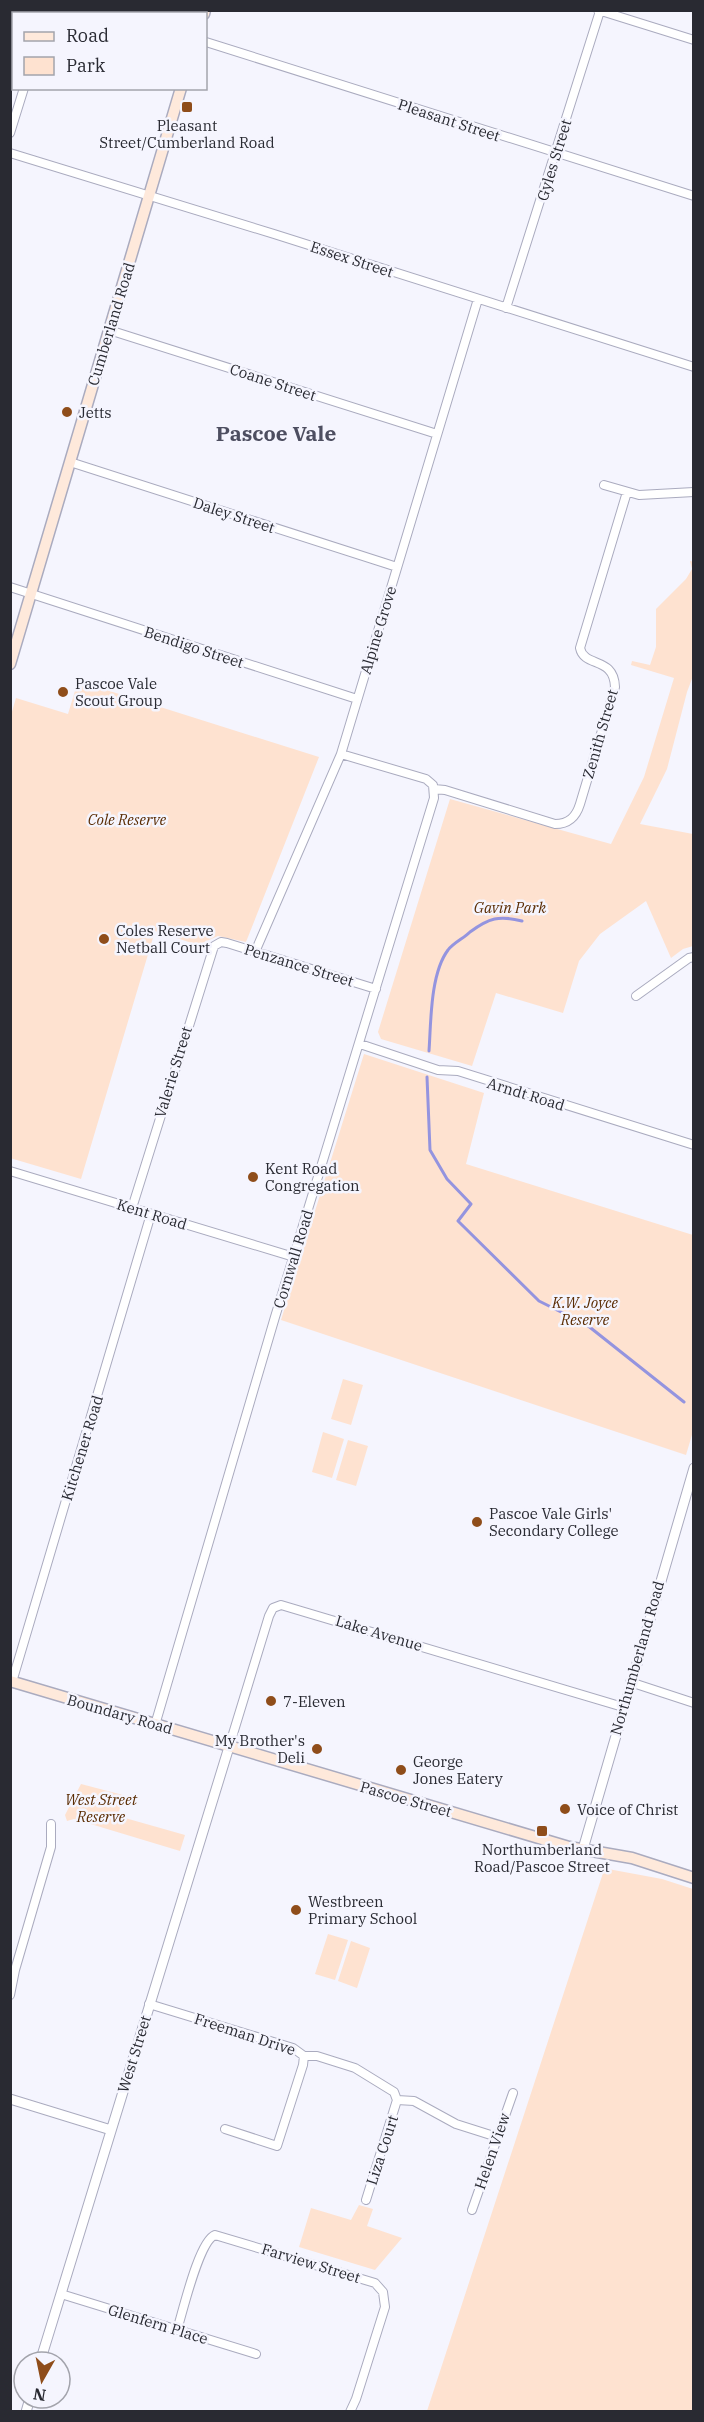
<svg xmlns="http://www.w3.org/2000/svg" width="704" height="2422" font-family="'IBM Plex Serif',serif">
<rect width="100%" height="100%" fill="#f5f5fe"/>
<path fill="#fee2d0" d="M690,561L694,562L693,676L687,692L667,769L640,824L693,834V946L683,949L671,958L646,901L600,934L579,961L563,1013L496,993L472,1066L381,1039L378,1032L450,799L611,844L644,777L674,678L631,665L632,661L650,665L656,647V609L686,579L692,569Z
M78,681L319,757L246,942L218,936L198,945L155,931L81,1179L10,1158L11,715L16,698L68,714Z
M364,1054L484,1093L466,1164L693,1235L694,1428L686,1455L281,1320Z
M343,1379L363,1385L351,1425L331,1419Z
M323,1432L344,1439L332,1478L312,1472Z
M348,1440L368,1446L356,1486L336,1480Z
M81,1784L123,1795L118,1816L185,1835L180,1851L74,1819L67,1821L65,1815Z
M608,1869L662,1879L693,1889V2411H427L604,1870Z
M328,1934L348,1940L335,1980L315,1974Z
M351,1941L370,1948L357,1988L338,1981Z
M359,2205L373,2209L367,2226L402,2238L375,2270L299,2247L311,2208L351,2220Z"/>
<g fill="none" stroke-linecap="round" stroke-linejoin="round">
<path stroke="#9494df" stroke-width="3" d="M429,1051C431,1023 430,974 448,950C453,943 464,938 470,932C489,918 499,915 522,921
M427,1077L430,1150L447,1179L471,1204L458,1221L539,1301L587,1325L684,1402"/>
<g stroke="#aaabbf" stroke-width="10">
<path id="minor" d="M598,10L694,40
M46,14L47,10
M206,42L694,196
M10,133L24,88
M10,153L274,234L694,367
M506,308L600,11
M109,330L437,434
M70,462L397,567
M604,485L639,495L694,492
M10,587L357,699
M434,789L445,790L555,824C569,824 576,817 580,804L615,687C614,656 584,668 580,648L627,492
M255,952L341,754L478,299
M636,996L689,958L694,957
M360,1044L438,1070L458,1071L694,1145
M10,1171L294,1257
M132,1208L214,946L221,942L227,943L376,989
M12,1682L151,1214
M630,1682L694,1703
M155,1725L275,1317L434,798L433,785L426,779L341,754
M229,1747L269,1616L273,1608L281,1605L623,1707
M10,1995L15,1970L51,1847V1824
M149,2004L293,2048L304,2056H317L355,2068L394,2092L397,2100L414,2101L456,2124L497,2137
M225,2129L277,2146L303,2065L304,2056
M366,2200L397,2100
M472,2210L513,2093
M61,2294L256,2354
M177,2330C183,2311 199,2241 215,2235L375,2283L383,2292L385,2307L356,2399L350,2412"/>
</g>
<g stroke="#aaabbf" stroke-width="11">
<path id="tertiary" d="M583,1849L694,1468
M10,2099L111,2130
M40,2362L229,1747
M26,2412L30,2398"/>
</g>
<g stroke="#aaabbf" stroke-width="13">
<path id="secondary" d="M204,14L205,10
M10,664L181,88
M10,1681L569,1847L632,1858L694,1878"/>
</g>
<use href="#minor" stroke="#fff" stroke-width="8"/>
<use href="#tertiary" stroke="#fff" stroke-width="9"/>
<use href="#secondary" stroke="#fee9db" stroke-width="10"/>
</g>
<g fill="#8f4d1a" stroke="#f5f5fe" stroke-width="2">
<rect x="181" y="101" width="12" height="12" rx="3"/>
<circle cx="67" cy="412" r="6"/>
<circle cx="63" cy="692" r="6"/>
<circle cx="104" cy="939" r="6"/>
<circle cx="253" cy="1177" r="6"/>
<circle cx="477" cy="1522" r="6"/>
<circle cx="271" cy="1701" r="6"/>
<circle cx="317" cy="1749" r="6"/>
<circle cx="401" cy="1770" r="6"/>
<circle cx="565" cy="1809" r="6"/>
<rect x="536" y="1825" width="12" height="12" rx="3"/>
<circle cx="296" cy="1910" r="6"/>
</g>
<g text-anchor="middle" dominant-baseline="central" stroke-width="5" stroke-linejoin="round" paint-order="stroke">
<g font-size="15" fill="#292a32" stroke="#f5f5fe">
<text transform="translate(449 120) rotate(18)">Pleasant Street</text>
<text transform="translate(554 160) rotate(-73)">Gyles Street</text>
<text transform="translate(352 259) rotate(18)">Essex Street</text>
<text transform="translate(111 324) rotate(-73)">Cumberland Road</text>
<text transform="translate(273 382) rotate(18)">Coane Street</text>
<text transform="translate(234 515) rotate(18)">Daley Street</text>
<text transform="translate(378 630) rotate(-73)">Alpine Grove</text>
<text transform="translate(194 647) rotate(18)">Bendigo Street</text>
<text transform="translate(600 734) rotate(-74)">Zenith Street</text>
<text transform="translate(299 965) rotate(17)">Penzance Street</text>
<text transform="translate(173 1072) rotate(-73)">Valerie Street</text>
<text transform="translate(526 1094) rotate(17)">Arndt Road</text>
<text transform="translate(152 1214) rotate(17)">Kent Road</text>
<text transform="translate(293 1259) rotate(-73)">Cornwall Road</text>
<text transform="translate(82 1448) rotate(-73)">Kitchener Road</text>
<text transform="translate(379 1633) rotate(17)">Lake Avenue</text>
<text transform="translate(637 1658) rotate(-74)">Northumberland Road</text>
<text transform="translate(120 1714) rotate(16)">Boundary Road</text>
<text transform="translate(406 1799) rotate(16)">Pascoe Street</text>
<text transform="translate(245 2034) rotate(18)">Freeman Drive</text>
<text transform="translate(134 2054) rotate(-73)">West Street</text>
<text transform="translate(382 2150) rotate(-72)">Liza Court</text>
<text transform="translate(492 2151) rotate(-71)">Helen View</text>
<text transform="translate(311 2263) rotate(17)">Farview Street</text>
<text transform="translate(158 2324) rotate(17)">Glenfern Place</text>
</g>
<g font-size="15" fill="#292a32" stroke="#f5f5fe" text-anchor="start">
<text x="187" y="125" text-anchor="middle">Pleasant<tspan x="187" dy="17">Street/Cumberland Road</tspan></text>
<text x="79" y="412">Jetts</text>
<text x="75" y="683">Pascoe Vale<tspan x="75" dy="17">Scout Group</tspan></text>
<text x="116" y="930">Coles Reserve<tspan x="116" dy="17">Netball Court</tspan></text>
<text x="265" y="1168">Kent Road<tspan x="265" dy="17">Congregation</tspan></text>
<text x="489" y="1513">Pascoe Vale Girls'<tspan x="489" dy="17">Secondary College</tspan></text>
<text x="283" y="1701">7-Eleven</text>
<text x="305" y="1740" text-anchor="end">My Brother's<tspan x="305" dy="17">Deli</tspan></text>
<text x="413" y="1761">George<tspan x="413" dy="17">Jones Eatery</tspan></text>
<text x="577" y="1809">Voice of Christ</text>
<text x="542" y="1849" text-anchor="middle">Northumberland<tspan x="542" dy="17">Road/Pascoe Street</tspan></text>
<text x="308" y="1901">Westbreen<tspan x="308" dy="17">Primary School</tspan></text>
</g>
<g font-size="15" font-style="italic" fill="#5b2d04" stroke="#f5f5fe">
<text x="127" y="819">Cole Reserve</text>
<text x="510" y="907">Gavin Park</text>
<text x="585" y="1302">K.W. Joyce<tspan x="585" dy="17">Reserve</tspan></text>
<text x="101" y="1799">West Street<tspan x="101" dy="17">Reserve</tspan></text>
</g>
<g font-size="21" font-weight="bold" fill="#4d4e60" stroke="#f5f5fe">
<text x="276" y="433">Pascoe Vale</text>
</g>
</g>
<rect width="704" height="2422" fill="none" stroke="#292a32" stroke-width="24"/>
<rect x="12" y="12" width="195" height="78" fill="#f5f5fe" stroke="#a3a4ac" stroke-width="1.5"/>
<rect x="24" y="32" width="30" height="9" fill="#fee9db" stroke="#a3a4ac" stroke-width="1.5"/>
<text x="66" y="42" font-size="18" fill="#292a32">Road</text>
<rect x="24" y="57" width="30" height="18" fill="#fee2d0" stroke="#a3a4ac" stroke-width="1.5"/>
<text x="66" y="72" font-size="18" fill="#292a32">Park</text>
<g transform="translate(42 2380) rotate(189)"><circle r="28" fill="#f5f5fe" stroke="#a3a4ac" stroke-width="1.5"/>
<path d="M0-4.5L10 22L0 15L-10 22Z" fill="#8f4d1a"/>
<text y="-9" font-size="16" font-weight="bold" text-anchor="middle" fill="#292a32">N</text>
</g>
</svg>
